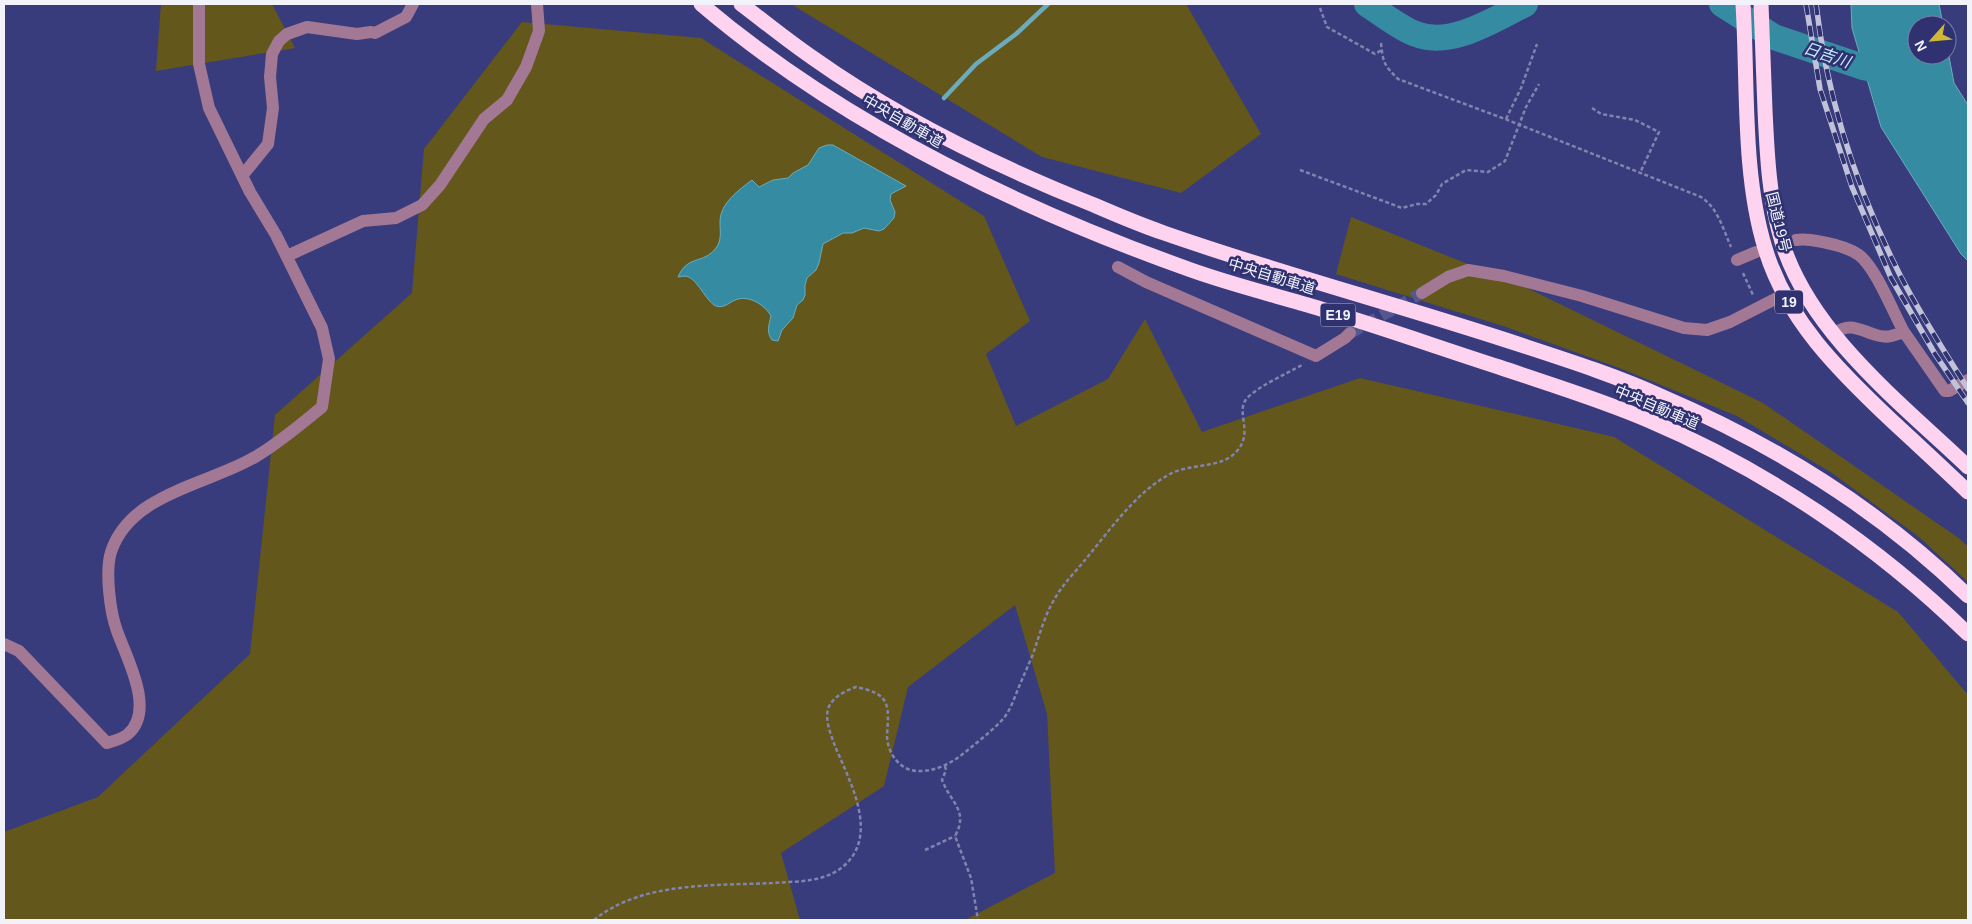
<svg xmlns="http://www.w3.org/2000/svg" width="1972" height="924" font-family="Arial,'Noto Sans JP',sans-serif">
<rect width="100%" height="100%" fill="#393c7c"/>
<path fill="#63571b" d="M161,4H272L295,48L156,71Z
M791,4H1186L1261,134L1181,193L1042,157Z
M522,22L701,38L984,216L1030,321L986,354L1016,426L1108,379L1145,319L1202,432L1360,378L1614,437L1898,612L1968,695V920H965L1055,873L1047,714L1015,605L908,687L884,786L781,853L800,920H4V832L98,797L250,654L275,415L412,293L424,149Z
M1351,217L1527,288L1763,403L1960,539L1968,547V582L1919,537L1832,473L1737,416L1622,369L1506,327L1336,274Z"/>
<path fill="#358ca2" stroke="#6dabbc" d="M1851,4H1939L1943,25H1917V55H1947V46L1954,83L1968,105V261L1961,254L1881,127L1852,28Z
M827,145H833L906,186L891,194L890,200L895,212L894,218L884,229L879,231L864,228L852,233H843L823,244L819,263L816,270L807,278L805,285V295L803,300L797,305L793,318L782,330L778,341L772,340C766,332 769,325 771,316C765,305 750,296 738,299C730,301 725,309 716,306C706,302 697,277 685,276C683,276 680,277 678,277C688,254 703,265 716,248C722,240 720,231 720,222C720,203 739,190 752,180L759,187L773,180L788,178L793,173L808,165L819,148Z"/>
<g fill="none" stroke-linecap="round" stroke-linejoin="round">
<path stroke="#6dabbc" stroke-width="4.5" d="M944,98L976,64L1016,34L1048,4"/>
<path stroke="#358ca2" stroke-width="26" d="M1367,4C1381,13 1401,29 1416,34C1451,48 1495,19 1525,4
M1722,4L1774,37L1863,67L1898,74"/>
<path stroke="#55578f" stroke-width="12" stroke-dasharray="12 6" stroke-linecap="butt" d="M1350,333L1422,293"/>
<path stroke="#8284ae" stroke-width="2.5" stroke-dasharray="4 2.5" stroke-linecap="butt" d="M1320,8L1327,27L1375,54L1382,50
M1381,43C1383,63 1384,65 1398,79L1505,119L1701,197C1718,208 1723,229 1731,247
M1592,108L1601,114L1635,120L1659,132L1640,173
M1506,119L1521,88L1537,44
M1300,170L1402,208L1417,204H1426L1436,195L1442,184L1466,170L1488,172L1505,161L1526,107L1539,84
M1743,273L1753,295
M945,766L946,770L942,780C951,803 969,811 955,836L971,878L978,920
M925,850L955,836
M594,920C642,881 714,886 772,883C799,881 827,883 847,863C878,831 849,780 835,746C831,735 825,721 828,709C832,697 845,691 856,687C891,694 889,705 887,735C887,753 900,771 918,771C937,772 955,761 969,749C980,740 993,730 1003,719C1010,711 1014,699 1018,689C1023,677 1028,666 1033,654C1040,634 1045,613 1057,595C1065,582 1076,571 1085,560C1110,530 1135,493 1170,474C1190,463 1222,469 1237,451C1253,433 1237,414 1245,401C1252,389 1288,373 1302,365"/>
<path stroke="#a27895" stroke-width="12" d="M242,176L268,144L273,108L270,77L272,54L279,41L287,34L307,27L357,34L371,32L375,33L406,17L413,4
M1796,240C1807,238 1816,241 1827,243C1837,245 1850,249 1859,255C1876,268 1893,312 1904,332
M287,256L363,221L396,218L422,205L440,185L484,119L507,100L526,67L539,31L537,4
M1737,260L1756,252
M1118,267L1146,282L1316,356L1345,338L1350,333
M1422,293L1448,277L1468,270L1504,276L1582,296L1684,328L1707,330L1730,322L1785,294
M1833,334C1852,320 1861,332 1880,336C1888,338 1896,335 1904,332L1945,391H1949L1968,380
M4,644L19,651L107,743C114,741 122,739 128,734C156,710 126,657 117,631C110,612 105,571 111,552C130,493 208,485 255,457C279,443 301,424 322,407L329,359L322,328L276,235L250,192L209,108L199,64V4"/>
<path stroke="#fdd3f0" stroke-width="15" d="M701,4C842,124 1017,208 1191,270C1233,285 1278,296 1321,309C1381,327 1440,348 1499,367C1549,384 1599,399 1648,420C1766,470 1876,544 1968,634
M741,4C765,22 788,41 813,58C899,119 996,166 1094,205C1117,215 1141,225 1164,233C1284,275 1407,307 1527,347C1573,362 1619,377 1663,397C1775,445 1881,511 1968,596
M1743,4C1748,82 1742,173 1765,248C1786,319 1839,371 1891,420C1917,444 1943,468 1968,492
M1761,4C1762,39 1764,75 1765,110C1767,153 1769,200 1782,242C1810,333 1901,403 1968,467"/>
<g stroke="#c1c2d9" stroke-width="5.5">
<path id="rail" d="M1806,4L1820,89L1852,187L1891,278L1935,354L1968,403
M1816,4C1827,98 1857,190 1900,275C1920,314 1944,351 1968,389"/>
</g>
<use href="#rail" stroke="#2f3170" stroke-width="4" stroke-dasharray="11" stroke-linecap="butt"/>
</g>
<g text-anchor="middle" dominant-baseline="central" stroke-width="5" stroke-linejoin="round" paint-order="stroke">
<g fill="#2f3170" stroke="#b7b8d1" stroke-width="1">
<rect x="1775" y="290.5" width="28" height="23" rx="4"/>
<rect x="1320.5" y="303.5" width="35" height="23" rx="4"/>
</g>
<g font-size="14" font-weight="bold" fill="#f1f2fa">
<text x="1789" y="302">19</text>
<text x="1338" y="315">E19</text>
</g>
<g font-size="15" fill="#f1f2fa" stroke="#2f3170">
<text transform="translate(903 121) rotate(30)">中央自動車道</text>
<text transform="translate(1779 222) rotate(76)">国道19号</text>
<text transform="translate(1272 276) rotate(17)">中央自動車道</text>
<text transform="translate(1657 407) rotate(23)">中央自動車道</text>
</g>
<g font-size="16" font-style="italic" fill="#c1ecf9" stroke="#2f3170">
<text transform="translate(1827 55) rotate(19)">日吉川</text>
</g>
</g>
<rect width="1972" height="924" fill="none" stroke="#f1f2fa" stroke-width="10"/>
<g transform="translate(1932 40) rotate(243)"><circle r="24" fill="#2f3170" stroke="#7d7ea7"/>
<path d="M0-4L9 19L0 12L-9 19Z" fill="#d0b836"/>
<text y="-8" font-size="14" font-weight="bold" text-anchor="middle" fill="#f1f2fa">N</text>
</g>
</svg>
